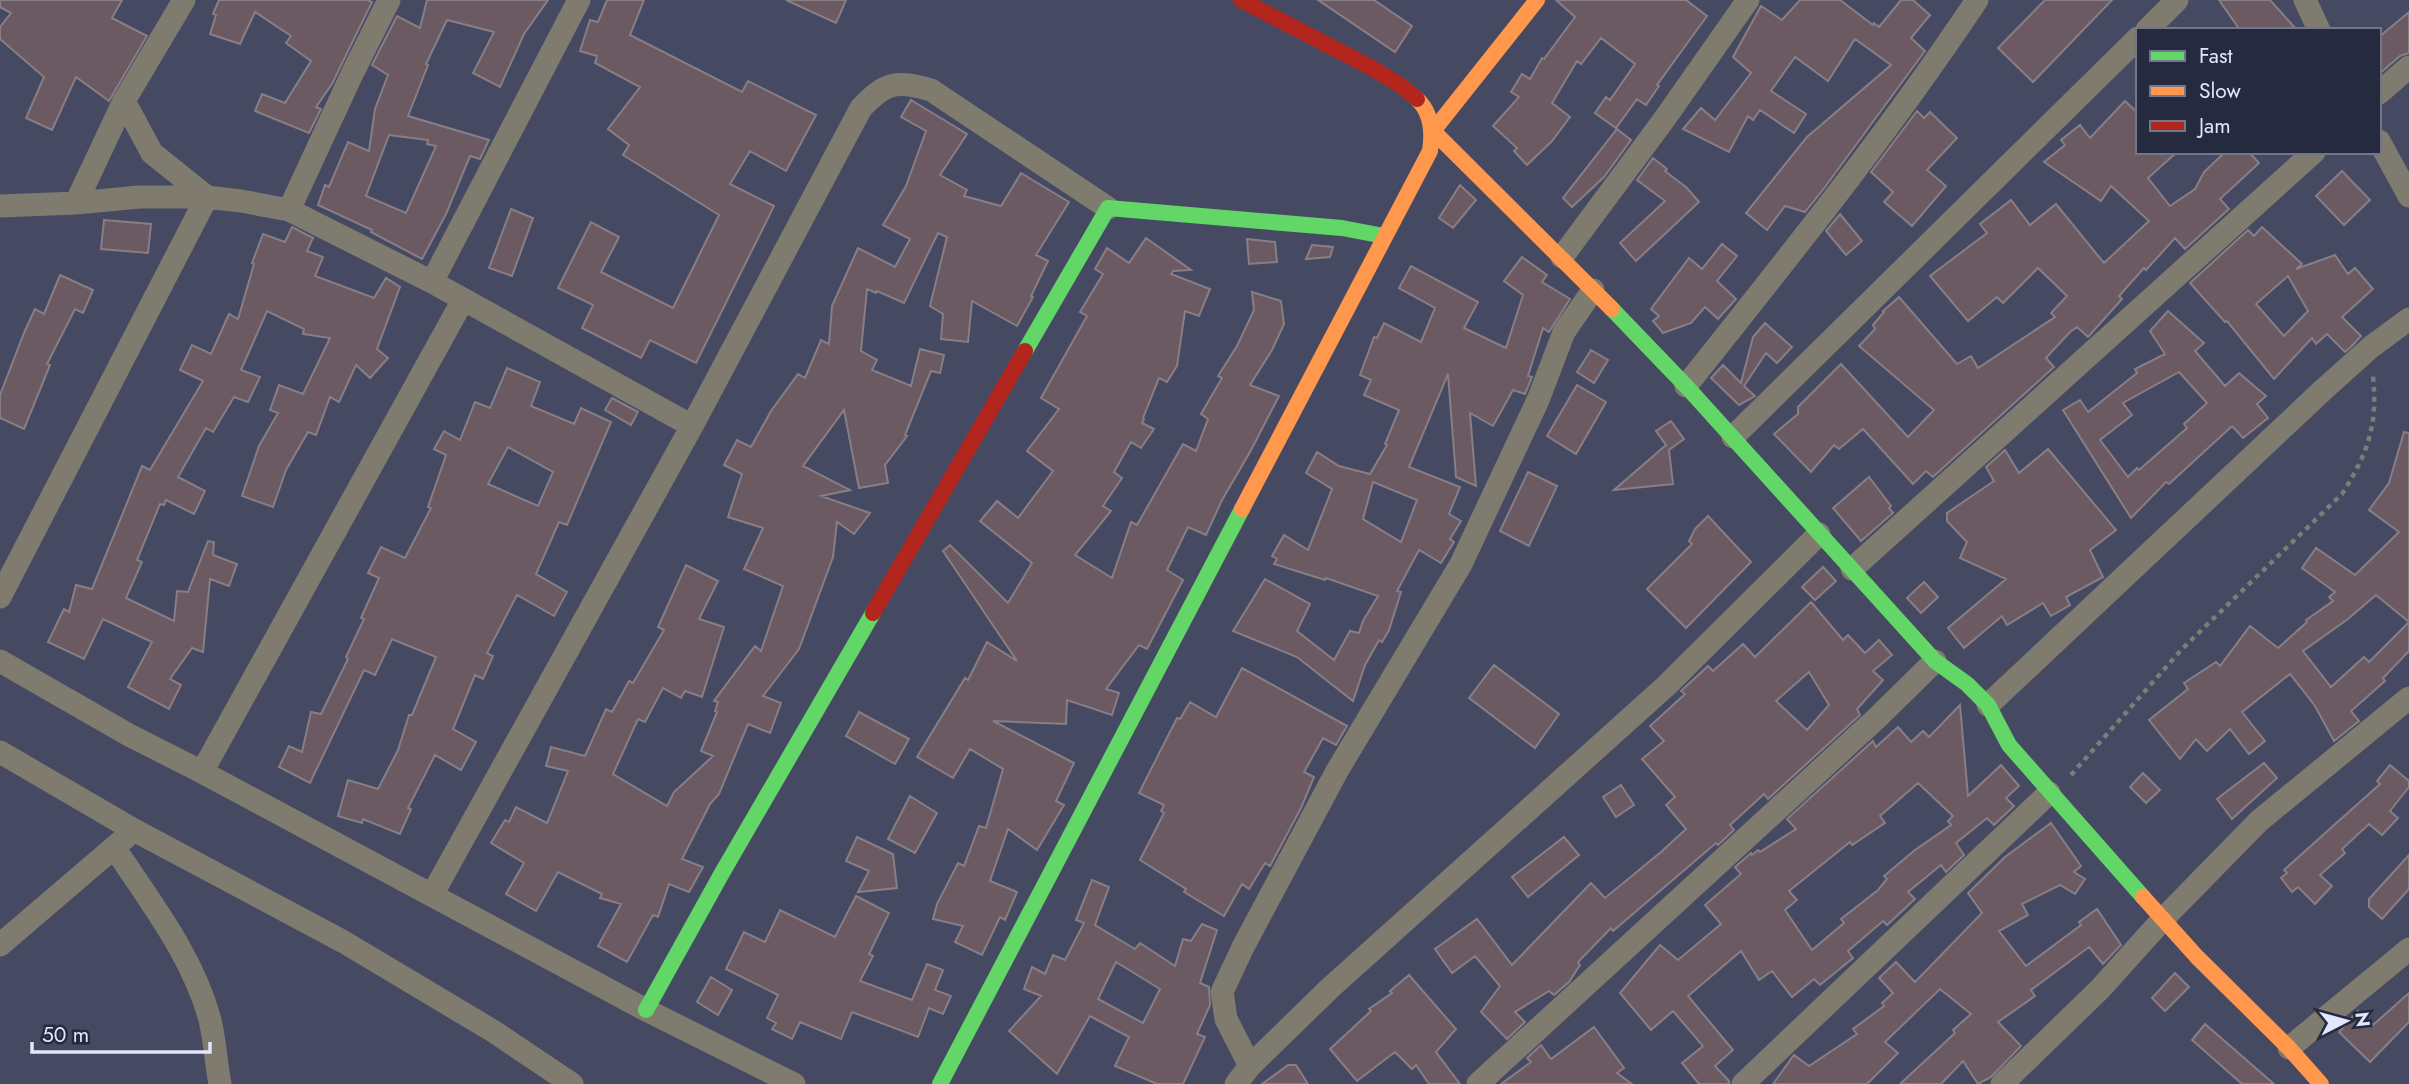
<svg xmlns="http://www.w3.org/2000/svg" width="2409" height="1084" font-family="Jost,sans-serif">
<rect width="100%" height="100%" fill="#454962"/>
<path fill="#6b5a62" stroke="#887e86" stroke-width="2" fill-rule="evenodd" d="M0,0H122L112,18L147,36L109,101L76,77L52,130L26,118L44,77L0,39V27L11,13L0,7Z
M219,0H368L372,2L332,84L316,107L321,109L309,133L255,111L262,94L285,103L311,61L286,43L291,36L255,12L240,44L210,34L216,15L213,14Z
M427,0H548L524,34L500,87L473,73L494,32L447,20L426,64L428,65L408,116L489,140L480,159L470,156L446,214L422,259L371,232L372,230L318,205L325,185L329,187L348,142L369,151L375,109L388,75L372,65L397,16L420,28ZM389,135L428,140L427,144L436,146L406,213L366,196Z
M607,0H644L630,35L742,92L748,81L816,115L786,171L750,151L730,184L774,206L696,363L650,340L641,358L582,328L593,305L558,288L591,222L619,237L601,272L673,308L719,215L623,155L629,145L608,129L640,87L595,63L597,56L580,51L590,20L598,22Z
M786,0H846L836,23Z
M1318,0H1374L1412,26L1395,52Z
M1556,0H1686L1707,16L1657,85L1659,86L1646,105L1637,99L1616,128L1595,113L1606,97L1610,100L1635,64L1601,38L1581,64L1577,61L1552,103L1570,117L1552,141L1527,165L1514,151L1517,148L1493,126L1519,97L1511,92L1522,74L1530,79L1542,58L1544,59L1575,17Z
M1800,0H1840L1873,25L1874,23L1879,27L1901,0H1913L1930,15L1911,38L1925,51L1825,187L1805,212L1785,206L1767,230L1746,213L1807,137L1891,65L1855,39L1828,81L1795,57L1771,91L1806,114L1794,133L1760,110L1753,120L1748,116L1729,152L1683,129L1701,108L1715,120L1751,73L1733,57L1761,6L1782,20Z
M2045,0H2112L2033,82L1998,48Z
M2219,0H2270L2297,30H2240Z
M2409,12V53L2400,56L2379,74V37Z
M911,100L967,134L940,175L967,190L964,196L1001,206L1021,173L1069,202L1036,255L1048,261L1031,296L1033,297L1017,326L972,301L968,342L941,339L943,314L930,306L947,237L938,233L904,303L877,291L876,293L867,289L861,351L877,360L872,370L911,386L920,349L944,355L940,373L931,371L905,435L907,436L885,465L888,483L859,488L844,410L803,466L850,490L821,496L870,513L854,534L837,522L833,557L799,649L763,696L781,703L770,733L748,724L719,794L710,804L682,859L703,867L689,892L669,884L658,917L653,915L627,962L598,946L621,904L600,898L602,894L558,872L536,911L506,894L524,863L491,843L505,820L509,822L516,807L547,823L568,771L546,766L551,747L585,756L606,709L612,712L629,681L633,683L664,630L658,627L686,565L718,581L699,619L724,627L702,697L685,691L681,698L663,688L645,722L638,719L613,774L667,806L674,792L713,756L701,751L717,712L715,711L718,702L714,701L755,646L761,651L783,586L744,569L763,528L728,517L742,474L724,465L737,440L751,447L771,411L798,374L805,378L821,340L829,344L832,306L858,248L895,267L910,239L883,225L906,186L926,131L901,117Z
M2125,101L2138,113V152H2177L2148,178L2170,206L2195,189L2204,172L2225,152H2249L2259,163L2220,199L2229,209L2185,249L2175,238L2146,270L2144,268L2119,296L2122,299L2088,337L2077,327L2070,332L2046,358L2054,367L1933,477L1926,471L1913,484L1863,429L1839,449L1834,445L1811,472L1774,434L1798,414V407L1841,364L1908,437L1934,410L1859,346L1875,329L1873,325L1884,312L1883,311L1899,297L1957,364L1971,356L1978,368L2055,317L2051,313L2067,296L2038,268L2003,303L1997,297L1968,321L1930,276L1987,233L1980,224L2011,200L2030,225L2056,204L2104,263L2149,221L2111,186L2101,201L2044,162L2065,145L2061,140L2080,125L2090,138Z
M1917,111L1924,118L1930,112L1957,138L1927,170L1946,186L1912,226L1884,202L1893,192L1871,172Z
M1617,129L1631,140L1604,177L1572,207L1563,198Z
M1653,158L1667,169L1665,171L1687,188L1699,202L1636,261L1620,243L1665,201L1637,180Z
M2342,171L2370,200L2344,225L2316,196Z
M1460,185L1476,200L1453,228L1439,218Z
M511,209L533,218L512,276L489,268Z
M1840,214L1862,241L1846,255L1826,231Z
M104,220L151,224L148,253L101,249Z
M292,227L313,238L307,251L323,257L315,276L374,298L386,278L400,287L377,349L388,358L370,378L356,365L339,402L330,397L316,435L308,432L286,470L273,507L242,496L259,446L278,413L270,410L279,385L303,394L330,338L303,334L304,329L267,311L241,370L260,377L248,402L234,397L213,432L206,428L178,477L205,491L194,514L166,500L164,505L160,504L137,560L142,562L126,598L174,621L177,591L188,592L208,541L214,542L213,555L237,564L229,586L210,579L203,652L192,648L170,679L181,685L169,709L128,687L152,642L103,619L84,659L48,642L64,609L69,612L76,585L92,589L142,466L150,470L203,381L180,370L192,345L211,354L229,314L238,319L254,264L252,263L263,234L285,242Z
M2262,227L2302,264L2296,269L2335,255L2348,274L2355,268L2373,289L2342,317L2361,336L2351,347L2345,352L2327,334L2316,344L2312,338L2274,379L2227,321L2225,322L2190,283L2248,230L2254,236ZM2288,276L2308,311L2284,336L2256,304Z
M1146,238L1191,270L1173,271L1171,274L1210,289L1199,316L1185,311L1177,366L1167,382L1159,378L1143,418L1144,419L1142,423L1154,429L1141,448L1131,442L1114,472L1122,478L1103,506L1111,511L1075,555L1112,578L1131,522L1137,525L1183,444L1196,451L1208,419L1201,414L1222,378L1218,376L1237,346L1254,310L1252,292L1281,301L1284,324L1272,350L1250,385L1279,396L1250,452L1222,500L1206,535L1188,527L1167,570L1183,580L1147,649L1139,645L1106,689L1119,693L1112,715L1067,700L1066,724L993,721L1074,763L1056,801L1064,805L1037,850L1008,829L990,881L1017,892L1005,920L1000,917L982,955L955,942L963,926L933,919L937,904L958,863L964,866L979,826L986,828L1003,769L970,749L953,778L917,757L965,678L968,680L987,642L1017,661L943,551L950,545L1008,603L1032,563L980,521L997,501L1018,518L1053,471L1027,451L1059,409L1041,398L1087,316L1080,312L1103,274L1095,269L1107,248L1129,263Z
M1247,239L1275,242L1277,262L1249,264Z
M1722,244L1737,256L1717,281L1736,299L1718,319L1705,307L1691,323L1663,333L1653,321L1659,316L1651,309L1689,258L1702,269Z
M1312,245L1333,247L1330,257L1306,259Z
M1522,257L1547,275L1542,282L1570,299L1549,332L1543,328L1528,376L1532,377L1525,394L1513,390L1493,426L1470,413L1476,486L1456,477L1448,374L1409,467L1460,487L1449,514L1461,521L1450,539L1454,542L1441,563L1419,550L1397,591L1401,592L1389,630L1382,642L1379,640L1365,665L1353,701L1297,657L1233,631L1265,579L1310,604L1297,631L1334,660L1350,631L1359,633L1363,621L1378,596L1326,578L1325,580L1274,564L1277,559L1272,556L1284,535L1308,550L1332,489L1306,473L1317,452L1339,466L1370,474L1387,445L1385,444L1399,410L1364,395L1371,380L1360,375L1374,337L1377,338L1384,323L1421,342L1435,308L1399,288L1411,266L1478,302L1464,328L1506,348L1523,295L1504,281ZM1373,482L1417,500L1401,542L1363,519Z
M60,275L93,290L83,313L75,309L47,364L50,365L24,429L0,418V395L24,333L35,309L44,314Z
M2168,311L2204,343L2195,351L2225,386L2239,373L2266,396L2257,404L2268,418L2243,438L2233,427H2231L2169,484L2166,482L2131,518L2063,410L2080,400L2088,412L2137,373L2135,369L2165,354L2150,331ZM2179,372L2207,403L2184,424L2187,428L2139,470L2137,468L2128,477L2100,440L2132,415L2123,403Z
M1765,323L1792,347L1777,363L1766,353L1744,386L1755,396L1739,405L1711,378L1723,365L1741,383L1753,337Z
M1591,350L1608,360L1594,383L1577,372Z
M507,368L540,382L531,406L574,424L581,408L611,422L567,525L559,522L536,574L567,592L554,616L517,595L487,653L493,656L483,679L475,675L453,729L476,742L461,770L435,755L408,808L411,809L400,834L363,819L362,823L338,816L348,780L378,789L398,750L409,715H412L436,657L392,639L375,675L364,670L310,783L279,767L289,746L302,752L311,712L321,714L348,659L346,657L364,619L361,618L379,578L368,573L381,547L405,558L431,508L428,507L446,455L434,449L444,431L460,440L475,402L490,408ZM508,447L553,472L538,506L488,484Z
M1577,385L1606,402L1576,454L1547,436Z
M612,398L638,412L631,425L605,410Z
M1671,421L1684,439L1669,450L1673,484L1614,490L1666,445L1656,431Z
M2404,432L2409,433V651L2383,678L2385,681L2351,711L2359,721L2334,741L2315,706L2290,674L2242,712L2265,741L2249,754L2230,729L2207,751L2196,739L2180,759L2149,720L2188,689L2184,683L2216,662L2220,666L2250,626L2278,648L2307,622L2306,620L2333,601L2329,597L2335,592L2302,568L2316,548L2355,575L2399,532L2369,510L2389,483ZM2376,595L2409,622L2369,662L2364,657L2331,687L2303,651L2348,619Z
M2048,449L2116,530L2090,550L2103,577L2066,597L2070,605L2051,616L2043,603L2007,625L2002,616L1964,648L1948,628L2006,579L1960,558L1967,542L1947,521V513L1994,481L1986,467L2005,450L2019,473Z
M1528,472L1557,486L1529,546L1500,531Z
M1869,477L1891,506L1889,508L1893,513L1861,541L1833,508Z
M1708,516L1751,562L1686,628L1647,589L1692,544L1689,541L1695,529Z
M1823,567L1836,581L1815,600L1802,587Z
M1924,582L1938,597L1921,613L1907,598Z
M1811,602L1843,640L1848,635L1865,653L1879,640L1892,655L1873,671L1883,680L1857,709L1860,715L1768,799L1764,794L1730,825L1734,830L1718,845L1716,843L1613,931L1611,928L1578,962L1580,965L1569,982L1554,995L1549,991L1515,1012L1525,1022L1507,1039L1481,1012L1500,986L1475,956L1452,973L1435,949L1477,919L1512,965L1591,883L1605,898L1661,852L1686,829L1666,805L1675,797L1642,759L1664,741L1650,726L1685,694L1681,691L1708,666L1713,671L1743,644L1755,657ZM1809,672L1829,705L1807,730L1776,701Z
M1494,665L1559,714L1535,748L1469,698Z
M1242,668L1347,726L1336,745L1323,738L1304,772L1314,777L1301,808L1270,866L1265,863L1249,889L1242,884L1224,916L1184,892L1186,889L1140,860L1164,813L1161,811L1164,805L1139,793L1177,718L1180,719L1190,702L1216,717Z
M1960,705L1968,796L2001,765L2019,786L2006,798L2014,806L1994,825L1987,818L1956,843L1964,855L1946,872L1941,865L1908,892L1915,899L1887,925L1883,921L1848,951L1853,958L1820,985L1814,979L1792,997L1772,971L1759,980L1741,951L1688,996L1733,1050L1715,1066L1729,1081V1084H1699L1682,1063L1703,1046L1673,1011L1651,1030L1620,993L1660,945L1678,960L1721,924L1705,905L1741,874L1735,867L1751,853L1752,855L1758,850L1760,852L1796,829L1787,819L1873,741L1876,747L1898,727L1911,742L1923,731L1929,737ZM1918,783L1953,816L1948,821L1951,825L1915,850L1884,876L1887,879L1878,890L1841,919L1844,923L1812,950L1785,910L1797,900L1789,891L1850,842L1852,845L1885,823L1880,816Z
M859,712L909,739L895,764L846,736Z
M2264,763L2277,778L2232,819L2217,799Z
M2390,765L2409,781V787L2390,811L2398,818L2382,835L2369,824L2342,849L2345,853L2320,875L2332,886L2315,904L2298,887L2292,892L2281,878L2287,873L2284,870L2380,784L2377,781Z
M2143,773L2160,790L2146,803L2130,787Z
M1621,785L1634,805L1616,817L1603,797Z
M910,796L937,813L915,853L888,839Z
M2051,823L2081,866L2074,872L2085,879L2075,894L2060,885L2022,904L2028,915L1999,931L2026,966L2081,925L2079,922L2097,909L2121,945L2103,964L2089,947L2031,990L2035,996L1998,1022L2021,1046L1991,1077L1978,1084L1963,1061L1941,1084H1900L1955,1033L1953,1030L1971,1014L1940,989L1885,1042L1898,1053L1867,1084H1773L1794,1055L1809,1066L1857,1034L1853,1029L1884,1006L1882,1003L1893,993L1879,978L1896,962L1915,982L1982,913L1968,893L2005,857Z
M857,837L893,854L897,888L858,892L869,871L846,861Z
M1564,837L1579,855L1528,897L1512,877Z
M2409,855V889L2382,919L2369,907V899Z
M1092,880L1109,887L1095,925L1135,949L1140,943L1175,966L1183,939L1191,941L1202,924L1217,930L1200,983L1209,987L1210,1005L1197,1034L1205,1037L1183,1084H1157L1115,1066L1129,1037L1090,1016L1057,1074L1009,1031L1041,996L1024,989L1032,967L1045,974L1053,955L1065,960L1084,923L1076,920ZM1116,962L1160,989L1143,1023L1098,999Z
M856,896L889,913L869,954L873,956L860,981L912,1000L927,964L943,970L935,990L951,996L943,1014L929,1008L918,1037L852,1012L841,1039L800,1022L792,1039L772,1029L776,1023L767,1018L778,995L726,969L744,932L765,942L780,910L835,937Z
M2175,973L2189,987L2165,1011L2152,998Z
M1409,975L1456,1029L1436,1052L1460,1084H1429L1416,1065L1412,1069L1395,1052L1357,1081L1330,1049L1371,1011L1369,1009L1392,993L1390,991Z
M711,977L732,990L718,1015L697,1002Z
M2409,993V1022L2370,1062L2339,1032L2358,1011L2373,1025Z
M2205,1024L2274,1084H2242L2192,1040Z
M1594,1027L1624,1068L1617,1073L1632,1084H1501L1531,1062L1527,1058L1541,1045L1551,1059Z
M1288,1065H1296L1308,1084H1262Z"/>
<g fill="none" stroke-linecap="round" stroke-linejoin="round">
<path stroke="#7e7c77" stroke-width="4.5" stroke-dasharray="5 5" stroke-linecap="butt" d="M2071,775L2182,649L2342,494C2368,453 2378,425 2373,376"/>
<path stroke="#7f7b6f" stroke-width="23" d="M2305,0L2319,30
M2147,30L2177,0
M2379,93L2409,67
M2379,141L2409,196
M76,203L124,101L184,0
M0,206L76,203L139,197H207L241,201L289,210L432,282L692,426
M289,210L352,74L389,0
M1562,257L1663,121L1748,0
M432,282L579,0
M1686,386C1786,260 1888,134 1977,0
M1733,437L2138,38
M1852,569L2314,152
M0,597L207,197L152,153L124,101
M0,661L129,735L202,772L646,1010L794,1084
M1988,705L2323,390L2371,347L2409,319
M0,752L134,830L344,942L493,1031L572,1084
M202,772L463,300
M114,847C150,902 193,956 210,1020C215,1041 216,1063 220,1084
M432,895L692,426L861,108C886,82 896,80 931,90L1108,208
M0,945L125,838
M2289,1048L2409,949
M1250,1066L1226,1019L1222,992L1243,947L1337,771L1461,564L1538,400L1564,332L1593,290
M1236,1084L1250,1066L1329,989L1666,686L1819,534
M1478,1084L1877,718L1935,661
M1743,1084L2049,793
M2002,1084L2100,989L2163,919L2259,821L2409,698"/>
<path stroke="#63d668" stroke-width="16" d="M1612,309L1686,386L1935,661L1967,684L1988,705L2009,745L2143,897
M1025,351L1108,208L1342,228L1384,236
M646,1010L722,873L873,613
M940,1084L1242,509"/>
<path stroke="#ff974d" stroke-width="16" d="M1537,0L1433,131L1612,309
M1242,509L1430,151C1433,132 1432,113 1417,99
M2143,897L2197,957L2289,1048L2321,1084"/>
<path stroke="#b3261e" stroke-width="16" d="M1241,0L1372,68L1403,87L1417,99
M873,613L1025,351"/>
</g>
<rect x="2136" y="28" width="245" height="126" fill="#262a3f" stroke="#71768b" stroke-width="2"/>
<rect x="2150" y="51" width="35" height="10" fill="#63d668" stroke="#71768b" stroke-width="2"/>
<text x="2199" y="63" font-size="21" fill="#e2e7fe">Fast</text>
<rect x="2150" y="86" width="35" height="10" fill="#ff974d" stroke="#71768b" stroke-width="2"/>
<text x="2199" y="98" font-size="21" fill="#e2e7fe">Slow</text>
<rect x="2150" y="121" width="35" height="10" fill="#b3261e" stroke="#71768b" stroke-width="2"/>
<text x="2199" y="133" font-size="21" fill="#e2e7fe">Jam</text>
<g transform="translate(2346 1021) rotate(84)" stroke="#262a3f" stroke-width="5" paint-order="stroke">
<path d="M0-5L12 26L0 18L-12 26Z" fill="#e2e7fe"/>
<text y="-10" font-size="19" font-weight="bold" text-anchor="middle" fill="#e2e7fe">N</text>
</g>
<path d="M32 1042v10h178v-10" fill="none" stroke="#e2e7fe" stroke-width="3.5"/>
<text x="42" y="1042" font-size="21" fill="#e2e7fe" stroke="#262a3f" stroke-width="5" paint-order="stroke">50 m</text>
</svg>
